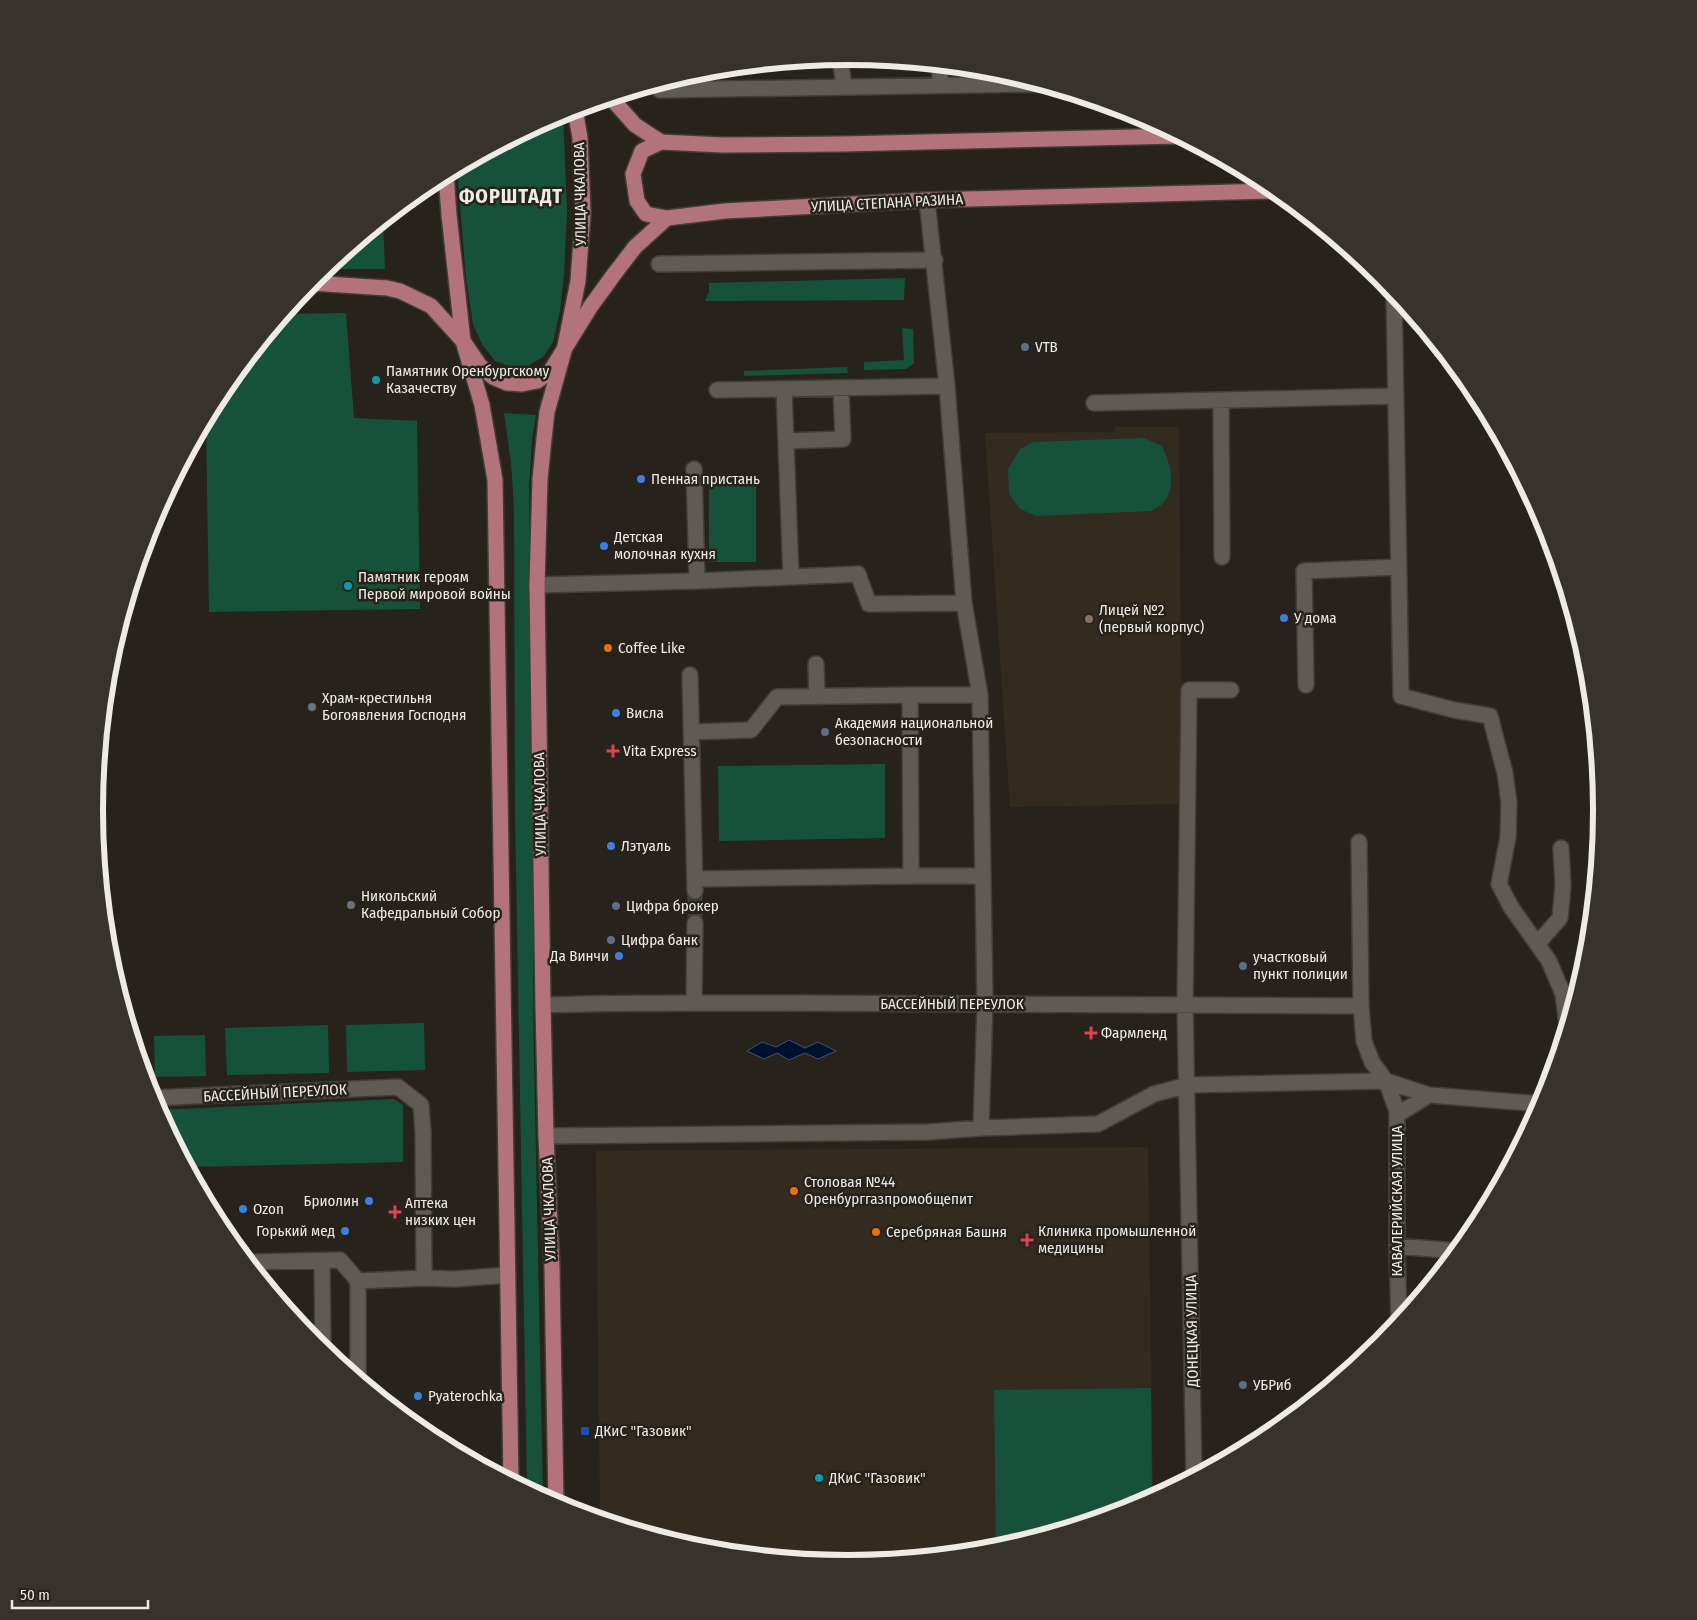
<svg xmlns="http://www.w3.org/2000/svg" width="1697" height="1620" font-family="'Fira Sans Condensed',sans-serif">
<rect width="100%" height="100%" fill="#27231c"/>
<path fill="#332b1f" d="M1115,427H1179L1182,804L1010,807L985,433L1115,432Z
M1148,1147L1153,1498L1137,1506L995,1549L848,1564L701,1549L600,1518L596,1151Z"/>
<path fill="#16523b" d="M563,113L567,212L564,274L560,311L553,342L543,357L529,365L515,368L495,361L482,344L473,324L466,278L457,168Z
M383,221L385,269H326Z
M905,278L904,300L705,301L709,292V283Z
M346,313L354,418L417,421L420,609L209,612L206,421L222,391L285,314Z
M902,328L913,329L914,363L906,369L864,370V362L904,360Z
M847,367L848,373L744,376V371Z
M504,413L536,415L532,439L529,488L533,758V1010L543,1498L527,1489L515,812L514,506L511,463Z
M1144,438L1162,446C1170,463 1177,485 1164,502C1161,506 1155,508 1151,511L1036,516L1020,509L1009,494L1008,469L1020,449L1033,442Z
M709,479H756V562H709Z
M885,764V838L719,841L718,766Z
M424,1023L425,1070L347,1072L346,1025Z
M328,1025L329,1073L227,1075L225,1028Z
M205,1035L206,1076L155,1077L154,1036Z
M394,1099L403,1105V1162L189,1167L158,1110Z
M1151,1388L1152,1498L1137,1506L996,1549L994,1390Z"/>
<path fill="#001130" stroke="#475267" d="M789,1040L805,1048L818,1042L836,1051L818,1059L805,1053L789,1060L777,1053L764,1059L747,1051L762,1042L776,1047Z"/>
<g fill="none" stroke-linecap="round" stroke-linejoin="round">
<path stroke="#45413a" stroke-width="15" stroke-dasharray="15 8" stroke-linecap="butt" d="M695,891V923"/>
<g stroke="#413d38" stroke-width="18">
<path id="minor" d="M840,57L844,87
M940,65V85
M660,90L1038,84
M927,200L947,386L964,603L980,695L985,1003L981,1128
M659,264L935,260
M1394,293L1401,696L1454,710L1490,716L1505,773L1509,803L1508,837L1499,884L1511,907L1549,961L1563,994L1567,1025
M784,389L791,577
M717,390L947,386
M1221,400L1222,557
M1094,403L1396,396
M786,441L843,439L841,389
M694,469L697,581
M537,585L697,581L858,574L869,604L964,603
M816,664L817,696
M690,675L695,891
M1589,683H1590
M1306,685L1304,571L1398,567
M980,695H910L911,876H983
M691,732L751,730L777,697L910,695
M1359,842L1361,1006L1364,1041L1372,1062L1386,1081L1397,1111V1246L1399,1322
M695,879L911,876
M1538,943L1560,918L1563,886L1561,848
M694,1003L695,923
M543,1005C625,1002 708,1003 790,1003C980,1003 1170,1006 1361,1006
M152,1098L398,1087L421,1105L423,1132L424,1278L455,1279L508,1275
M1397,1115L1429,1095
M546,1136L928,1132L981,1128L1098,1124L1154,1094L1188,1085L1386,1081L1429,1095L1542,1104
M1397,1246L1457,1251
M322,1261L323,1346
M249,1262L340,1260L358,1281
M358,1378V1281L424,1278
M1194,1476L1185,1006L1189,690H1231"/>
</g>
<g stroke="#413d38" stroke-width="18">
<path id="major" d="M611,98L635,125L661,142L722,145L842,144L1179,136
M661,142L642,151L633,174L637,201L646,214L667,218
M446,175L449,215L463,341L482,405L495,480L511,1480
M311,283L387,288L400,291L431,306L463,341L480,366L493,377L507,383L522,384L537,381L550,372L591,306L615,273L635,247L667,218L725,211L927,200L1276,191
M556,1504L552,1268L546,1136L543,1005L537,585L540,479L544,439L547,412L564,351L578,281L583,213L580,138L575,109"/>
</g>
<use href="#minor" stroke="#5f5a53" stroke-width="15"/>
<use href="#major" stroke="#b3737c" stroke-width="15"/>
</g>
<g fill="#5c6f8a" stroke="#27231c" stroke-width="2">
<circle cx="1025" cy="347" r="5"/>
<circle cx="825" cy="732" r="5"/>
<circle cx="616" cy="906" r="5"/>
<circle cx="611" cy="940" r="5"/>
<circle cx="1243" cy="966" r="5"/>
<circle cx="1243" cy="1385" r="5"/>
</g>
<g fill="#0f9aa8" stroke="#27231c" stroke-width="2">
<circle cx="376" cy="380" r="5"/>
<circle cx="348" cy="586" r="5"/>
<circle cx="819" cy="1478" r="5"/>
</g>
<g fill="#3f7fe0" stroke="#27231c" stroke-width="2">
<circle cx="641" cy="479" r="5"/>
<circle cx="604" cy="546" r="5"/>
<circle cx="1284" cy="618" r="5"/>
<circle cx="616" cy="713" r="5"/>
<circle cx="611" cy="846" r="5"/>
<circle cx="619" cy="956" r="5"/>
<circle cx="369" cy="1201" r="5"/>
<circle cx="243" cy="1209" r="5"/>
<circle cx="345" cy="1231" r="5"/>
<circle cx="418" cy="1396" r="5"/>
</g>
<circle fill="#8d6e63" stroke="#27231c" stroke-width="2" cx="1089" cy="619" r="5"/>
<g fill="#e8710a" stroke="#27231c" stroke-width="2">
<circle cx="608" cy="648" r="5"/>
<circle cx="794" cy="1191" r="5"/>
<circle cx="876" cy="1232" r="5"/>
</g>
<g fill="#6b7280" stroke="#27231c" stroke-width="2">
<circle cx="312" cy="707" r="5"/>
<circle cx="351" cy="905" r="5"/>
</g>
<g fill="#e0444e" stroke="#27231c" stroke-width="2">
<path d="M610.5 743.5h5v5h5v5h-5v5h-5v-5h-5v-5h5z"/>
<path d="M1088.5 1025.5h5v5h5v5h-5v5h-5v-5h-5v-5h5z"/>
<path d="M392.5 1204.5h5v5h5v5h-5v5h-5v-5h-5v-5h5z"/>
<path d="M1024.5 1232.5h5v5h5v5h-5v5h-5v-5h-5v-5h5z"/>
</g>
<rect fill="#1a4fb4" stroke="#27231c" stroke-width="2" x="580" y="1426" width="10" height="10" rx="2.5"/>
<g text-anchor="middle" dominant-baseline="central" stroke-width="5" stroke-linejoin="round" paint-order="stroke">
<g font-size="15" fill="#eeebe7" stroke="#27231c">
<text transform="translate(580 194) rotate(-91)">УЛИЦА ЧКАЛОВА</text>
<text transform="translate(887 203) rotate(-3)">УЛИЦА СТЕПАНА РАЗИНА</text>
<text transform="translate(540 804) rotate(-91)">УЛИЦА ЧКАЛОВА</text>
<text x="952" y="1004">БАССЕЙНЫЙ ПЕРЕУЛОК</text>
<text transform="translate(275 1093) rotate(-3)">БАССЕЙНЫЙ ПЕРЕУЛОК</text>
<text transform="translate(1397 1201) rotate(-90)">КАВАЛЕРИЙСКАЯ УЛИЦА</text>
<text transform="translate(549 1209) rotate(-92)">УЛИЦА ЧКАЛОВА</text>
<text transform="translate(1192 1331) rotate(-91)">ДОНЕЦКАЯ УЛИЦА</text>
</g>
<g font-size="15" fill="#eeebe7" stroke="#27231c" text-anchor="start">
<text x="1035" y="347">VTB</text>
<text x="386" y="371">Памятник Оренбургскому<tspan x="386" dy="17">Казачеству</tspan></text>
<text x="651" y="479">Пенная пристань</text>
<text x="614" y="537">Детская<tspan x="614" dy="17">молочная кухня</tspan></text>
<text x="358" y="577">Памятник героям<tspan x="358" dy="17">Первой мировой войны</tspan></text>
<text x="1099" y="610">Лицей №2<tspan x="1099" dy="17">(первый корпус)</tspan></text>
<text x="1294" y="618">У дома</text>
<text x="618" y="648">Coffee Like</text>
<text x="322" y="698">Храм-крестильня<tspan x="322" dy="17">Богоявления Господня</tspan></text>
<text x="626" y="713">Висла</text>
<text x="835" y="723">Академия национальной<tspan x="835" dy="17">безопасности</tspan></text>
<text x="623" y="751">Vita Express</text>
<text x="621" y="846">Лэтуаль</text>
<text x="361" y="896">Никольский<tspan x="361" dy="17">Кафедральный Собор</tspan></text>
<text x="626" y="906">Цифра брокер</text>
<text x="621" y="940">Цифра банк</text>
<text x="609" y="956" text-anchor="end">Да Винчи</text>
<text x="1253" y="957">участковый<tspan x="1253" dy="17">пункт полиции</tspan></text>
<text x="1101" y="1033">Фармленд</text>
<text x="804" y="1182">Столовая №44<tspan x="804" dy="17">Оренбурггазпромобщепит</tspan></text>
<text x="359" y="1201" text-anchor="end">Бриолин</text>
<text x="405" y="1203">Аптека<tspan x="405" dy="17">низких цен</tspan></text>
<text x="253" y="1209">Ozon</text>
<text x="335" y="1231" text-anchor="end">Горький мед</text>
<text x="1038" y="1231">Клиника промышленной<tspan x="1038" dy="17">медицины</tspan></text>
<text x="886" y="1232">Серебряная Башня</text>
<text x="1253" y="1385">УБРиб</text>
<text x="428" y="1396">Pyaterochka</text>
<text x="595" y="1431">ДКиС "Газовик"</text>
<text x="829" y="1478">ДКиC "Газовик"</text>
</g>
<g font-size="20" font-weight="bold" letter-spacing="1" fill="#eeebe7" stroke="#27231c">
<text x="511" y="196">ФОРШТАДТ</text>
</g>
</g>
<path d="M0 0H1697V1620H0ZM103 810a745 745 0 1 1 1490 0a745 745 0 1 1-1490 0Z" fill="#37332c" fill-rule="evenodd"/>
<path fill="none" stroke="#eeebe7" stroke-width="6" d="M103 810a745 745 0 1 1 1490 0a745 745 0 1 1-1490 0Z"/>
<path d="M12 1600v8h136v-8" fill="none" stroke="#eeebe7" stroke-width="2.5"/>
<text x="20" y="1600" font-size="15" fill="#eeebe7" stroke="#27231c" stroke-width="4" paint-order="stroke">50 m</text>
</svg>
